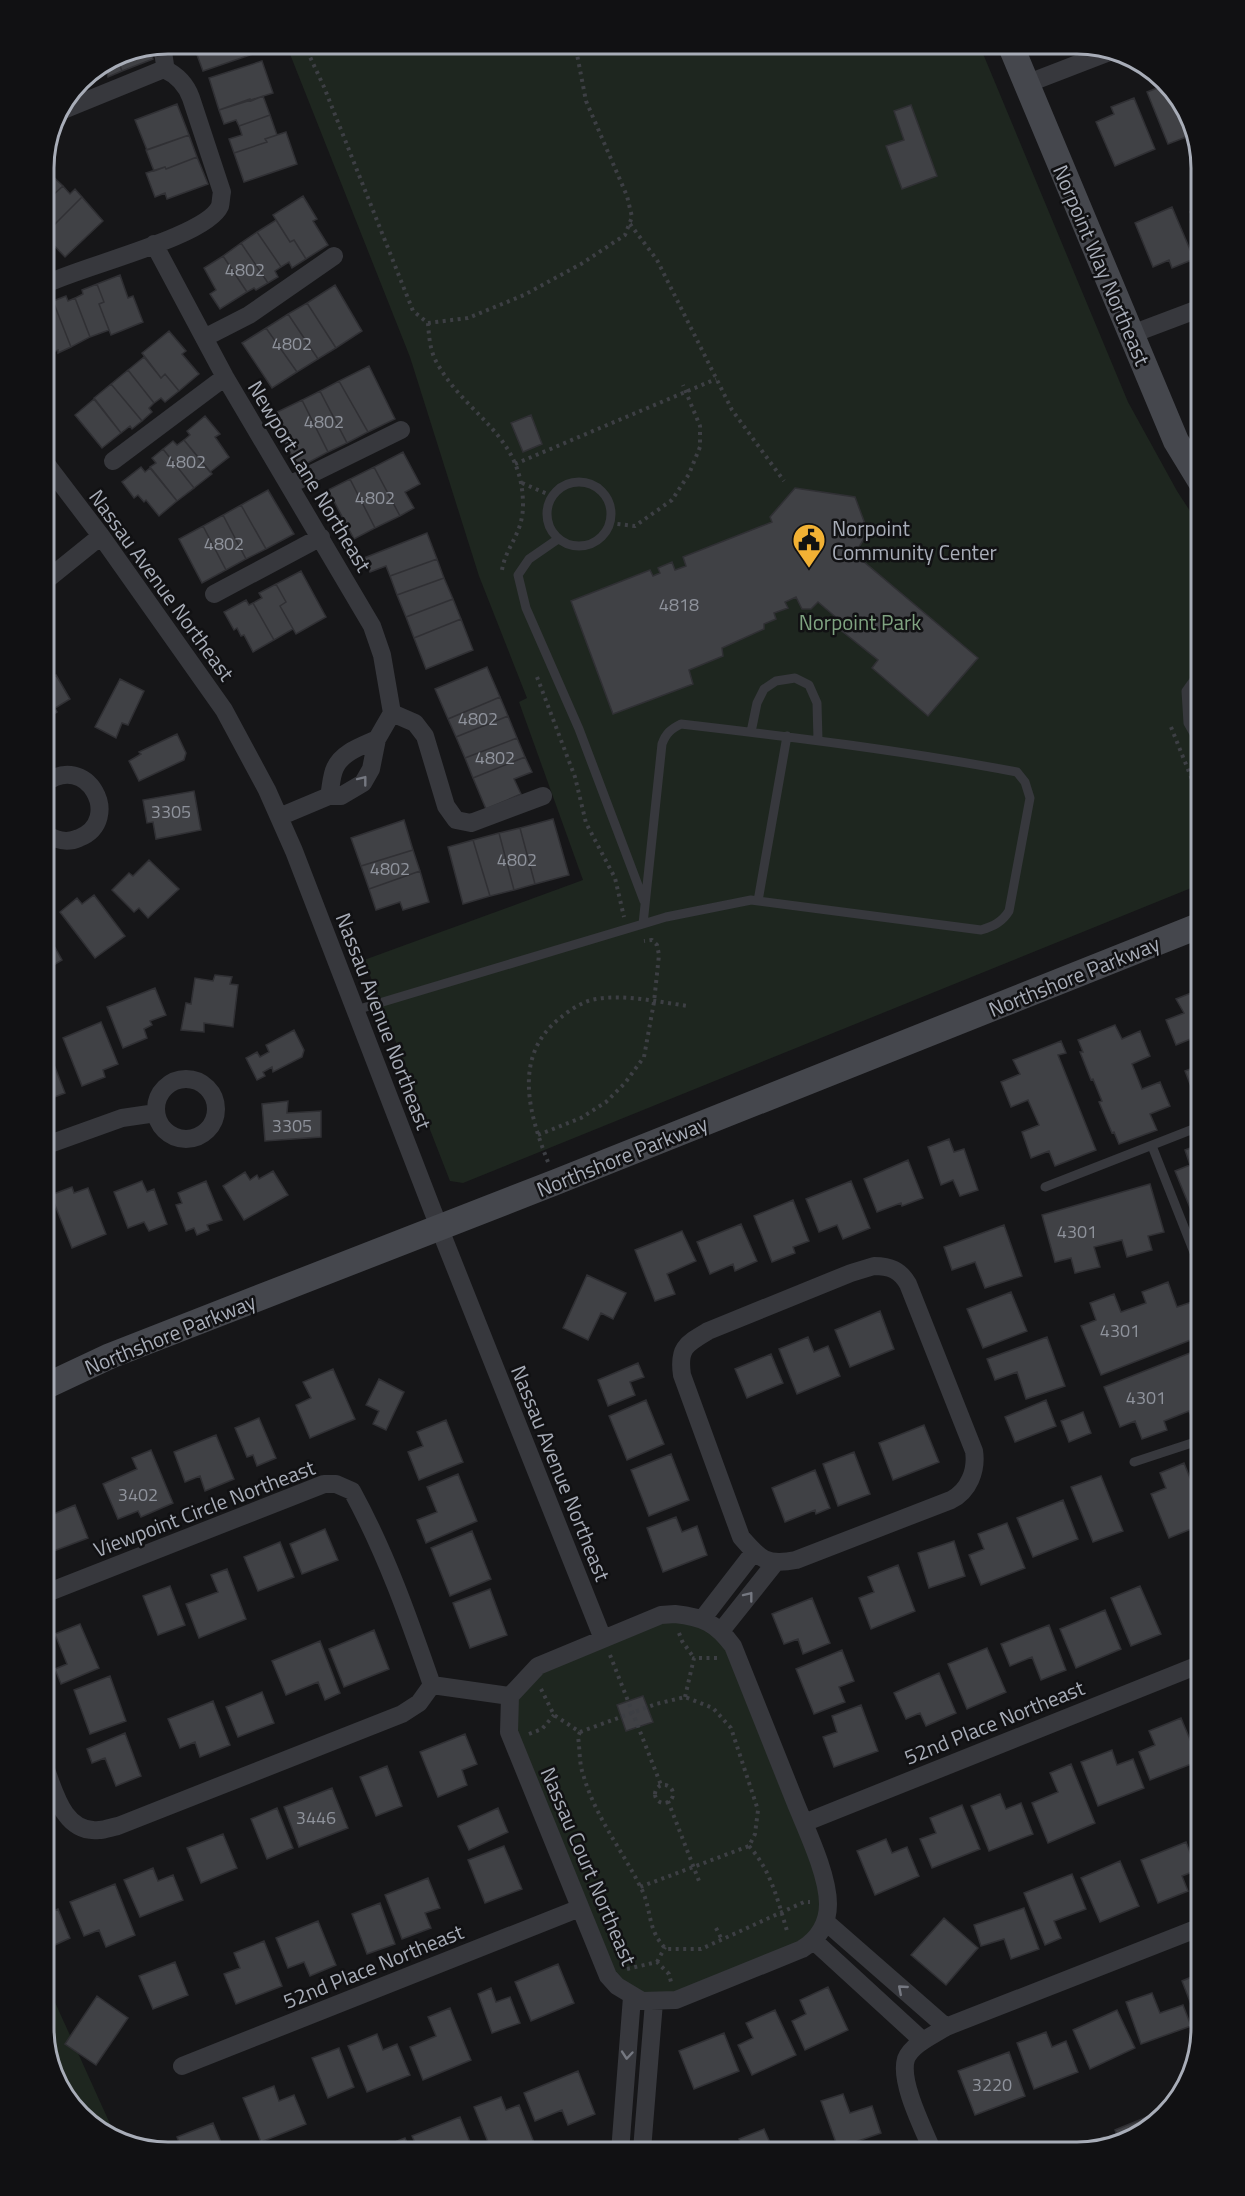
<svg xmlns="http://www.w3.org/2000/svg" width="1245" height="2196" font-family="'Titillium Web',sans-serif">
<rect width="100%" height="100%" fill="#161618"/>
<path fill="#1e261f" d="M286,44H979L1128,402L1177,491L1201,528V884L463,1183L450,1181L364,960L583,880L519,702L527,698L479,576L410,357Z
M661,1615L721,1631L826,1883L814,1941L676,2000L617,1986L509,1732L510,1696L538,1666Z
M44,1978L116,2137L99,2132L56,2083L44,2028Z"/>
<path fill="#404145" stroke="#303034" stroke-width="1.5" d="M193,44H253L256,53L203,71Z
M148,47L153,59L122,71L116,56L120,53Z
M116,56L122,71L108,77L106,70L98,73L97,69Z
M262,61L273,93L219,110L209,78Z
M97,69L98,73L90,77L93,83L81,88L79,81L80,80Z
M79,81L81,88L72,92Z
M1165,85L1189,113L1194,134L1168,144L1147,92Z
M263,96L270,115L239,126L236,120L224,124L219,110L250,99L251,101Z
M1134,98L1155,149L1115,166L1096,122L1114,114L1111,107Z
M177,104L189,135L147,150L135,120Z
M911,105L937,176L902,189L886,146L904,140L894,111Z
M270,115L277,135L265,139L267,142L234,153L229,139L242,135L239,126Z
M286,132L297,164L244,182L234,153L267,142L265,139Z
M189,135L197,157L166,169L165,167L154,171L146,150Z
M197,157L208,184L167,199L165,193L155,197L146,173L165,167L166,169Z
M44,168L63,186L44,203Z
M63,186L70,194L75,189L82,197L44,235V203Z
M303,196L317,219L313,221L328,245L306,259L294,240L290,242L273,215Z
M82,197L103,221L65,257L44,235Z
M1172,207L1194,259L1172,268L1169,260L1153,267L1135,223Z
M1201,207V240L1190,212Z
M276,220L290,242L294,240L306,259L292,268L289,262L281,267L257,232Z
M257,232L281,267L275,271L278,277L268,283L241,243Z
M241,243L268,283L256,290L254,288L247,292L223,256Z
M223,256L247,292L220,309L210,294L216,290L204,268Z
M120,275L128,298L133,296L143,322L111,335L99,304L104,302L97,284Z
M97,284L104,302L99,304L109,330L90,337L75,298L83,294L82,290Z
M335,285L362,331L336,348L307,303Z
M66,296L68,301L75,298L90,337L71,347L53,301Z
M53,301L71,347L58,353V350L50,353L44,336V305Z
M307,303L336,348L318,359L288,314Z
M288,314L318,359L297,372L266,328Z
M266,328L297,372L272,388L242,343Z
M169,331L186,351L182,354L199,374L179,391L165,374L161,378L142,353Z
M44,336L50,353L44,356Z
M144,357L161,378L165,374L179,391L165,402L161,398L154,403L128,370Z
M369,366L395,419L368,432L339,381Z
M128,370L154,403L149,408L152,412L142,421L111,384Z
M339,381L368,432L347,443L320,391Z
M111,384L142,421L132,429L130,426L121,433L94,398Z
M320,391L347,443L328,452L302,400Z
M94,399L121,433L102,448L75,415Z
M302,400L328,452L298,468L271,415Z
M531,415L542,444L523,452L511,423Z
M205,416L220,434L215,437L229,457L210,472L184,440L190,435L187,431Z
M184,440L212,474L194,488L163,449L173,441L177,445Z
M163,449L194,488L177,501L150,467L156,463L152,458Z
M403,452L420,484L405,492L414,508L400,516L374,467Z
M141,467L145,472L150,468L177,501L159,516L146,500L144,502L138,495L134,498L122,482Z
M374,467L400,516L375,528L350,479Z
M350,479L375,528L354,539L328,490Z
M795,488L855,497L868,532L859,547L867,555L863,561L978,658L928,716L872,668L878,660L833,624L838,619L818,602L811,609H802L796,597L785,602L788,608L774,613L776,619L764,624V629L722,648L723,656L689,670L693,684L613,714L571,601L650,570L653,576L660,573L658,568L672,562L675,570L686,566L683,557L772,522L770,517Z
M268,490L294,534L266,549L241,505Z
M241,505L266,549L246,559L223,515Z
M223,515L246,559L226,570L203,526Z
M203,526L226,570L202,583L179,539Z
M427,533L437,559L390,576L386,566L370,572L364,558Z
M437,559L444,578L397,595L390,576Z
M301,571L326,617L296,634L280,606L286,602L276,584Z
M444,578L453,599L406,617L397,595Z
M276,584L286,602L280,606L293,629L274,640L253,603L262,598L259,593Z
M453,599L461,619L414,638L406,617Z
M246,600L249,605L253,603L274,640L253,652L244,635L241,636L237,628L234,630L224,612Z
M461,619L473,650L426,669L414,638Z
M487,667L500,697L448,719L435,689Z
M56,675L70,699L55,708L57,712L50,717L54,724L44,730V682Z
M120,679L144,691L128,725L122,723L116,738L95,727Z
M500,697L508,716L456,737L448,719Z
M508,716L517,738L465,758L456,737Z
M177,734L186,753L184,760L139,781L129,761L141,754L139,752Z
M517,738L525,757L473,778L465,758Z
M525,757L532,772L514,779L521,794L486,809L473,778Z
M194,791L201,830L156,839L153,822L147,823L143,800Z
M553,819L569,875L535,884L520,828Z
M404,820L413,850L361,866L351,838Z
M520,828L535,884L514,890L499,833Z
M499,833L514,890L490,896L473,840Z
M473,840L490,896L463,904L448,847Z
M413,850L420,871L369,889L361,866Z
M149,860L179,889L148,918L139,908L134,912L112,890L129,873L133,876Z
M420,871L429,902L403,910L400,902L376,910L369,889Z
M94,895L125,936L95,958L60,912L77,898L82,904Z
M44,928L62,960L44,971Z
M215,975L232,977L230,984L238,985L233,1027L204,1023V1032L181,1030L186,1003L191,1004L195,978L213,981Z
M155,988L166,1015L150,1021L152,1025L144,1029L147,1038L123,1048L107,1007Z
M1201,989V1060H1200L1193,1038L1176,1045L1166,1020L1184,1013L1176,999Z
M101,1022L118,1064L103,1070L105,1077L82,1086L63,1038Z
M1115,1025L1122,1039L1140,1031L1150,1056L1132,1064L1142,1089L1160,1082L1170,1106L1150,1114L1157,1130L1119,1144L1114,1132L1112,1133L1099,1102L1102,1101L1093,1079L1091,1080L1080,1052H1083L1078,1040Z
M294,1030L304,1050L302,1057L273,1072L272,1067L263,1072L265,1076L257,1080L246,1058L257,1052L260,1057L269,1052L266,1045Z
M1061,1041L1066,1053L1058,1055L1096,1150L1055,1166L1049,1151L1031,1158L1022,1132L1039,1125L1028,1100L1011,1107L1001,1082L1020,1074L1013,1060Z
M46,1044L65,1093L44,1101V1045Z
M1201,1065V1094L1195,1097L1185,1071Z
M288,1101L287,1113L321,1111V1137L265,1141L262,1104Z
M949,1139L954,1152L964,1149L978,1190L960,1196L953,1180L941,1185L928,1147Z
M1201,1144V1211L1193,1215L1175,1171L1190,1165L1185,1150Z
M908,1160L923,1198L902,1206L901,1203L877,1212L864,1179Z
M273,1171L288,1195L244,1220L223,1186L245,1172L250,1180L257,1175L259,1179Z
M142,1181L147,1192L154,1189L167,1224L149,1231L144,1222L128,1228L114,1192Z
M206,1181L222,1220L207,1225L209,1230L197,1235L194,1228L186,1231L176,1205L182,1203L178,1193Z
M851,1181L870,1228L843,1239L837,1225L819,1232L806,1199Z
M1150,1184L1164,1232L1148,1236L1152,1250L1127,1257L1122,1240L1094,1247L1100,1267L1075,1273L1071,1258L1055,1262L1042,1215Z
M72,1187L74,1193L88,1188L106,1234L72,1248L51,1195Z
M793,1200L809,1241L793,1247L795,1253L772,1262L754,1216Z
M44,1209L54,1237L44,1241Z
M741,1224L757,1261L735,1271L733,1264L710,1274L697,1242Z
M1004,1225L1022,1276L985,1288L975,1262L952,1270L944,1247Z
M682,1231L696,1261L667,1274L675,1294L655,1301L635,1250Z
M587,1275L626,1293L613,1319L601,1313L588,1340L563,1328Z
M1168,1282L1177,1307L1192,1302L1201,1326V1336L1101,1375L1081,1326L1096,1320L1090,1303L1114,1294L1121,1312L1146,1303L1142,1292Z
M1011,1292L1027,1331L983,1348L967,1309Z
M880,1311L894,1349L850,1367L835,1330Z
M808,1337L814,1352L828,1346L840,1376L797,1394L779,1349Z
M1047,1337L1065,1386L1026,1399L1017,1372L995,1380L987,1359Z
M1195,1351L1201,1368V1426L1196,1428L1189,1411L1164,1421L1167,1430L1142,1439L1135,1421L1120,1427L1104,1387Z
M771,1354L783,1383L747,1398L735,1369Z
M638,1363L644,1377L630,1382L635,1395L608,1406L598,1380Z
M333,1369L355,1419L310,1438L296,1405L311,1398L303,1382Z
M379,1379L404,1392L386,1430L373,1424L379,1411L366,1405Z
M646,1400L664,1444L627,1460L609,1416Z
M1046,1400L1056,1426L1015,1442L1005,1417Z
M1083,1412L1091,1433L1069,1442L1061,1421Z
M259,1418L276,1458L257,1466L253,1455L247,1457L235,1428Z
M446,1420L463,1462L419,1480L408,1452L423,1446L417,1432Z
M924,1425L939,1462L893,1480L879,1443Z
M216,1435L234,1479L205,1491L200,1476L185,1482L174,1452Z
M151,1450L173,1503L141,1517L138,1511L118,1519L103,1484L137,1469L132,1458Z
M854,1452L870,1494L838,1506L823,1464Z
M671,1454L689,1500L649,1516L631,1470Z
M1184,1463L1192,1483L1201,1479V1525L1169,1538L1151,1494L1166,1488L1160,1473Z
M815,1470L830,1508L816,1514L815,1510L785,1522L772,1488Z
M458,1474L477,1521L426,1543L417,1520L437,1512L427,1487Z
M1101,1476L1123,1531L1093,1542L1071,1487Z
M1063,1500L1078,1539L1033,1557L1017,1518Z
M75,1505L88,1538L51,1552L44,1533V1518Z
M676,1517L682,1532L697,1526L707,1555L663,1572L647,1528Z
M1007,1523L1025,1568L981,1585L969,1555L984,1549L978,1534Z
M325,1529L338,1560L302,1574L290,1544Z
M472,1531L491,1579L450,1596L431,1548Z
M954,1541L965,1576L929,1588L918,1553Z
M280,1542L294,1577L258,1591L244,1557Z
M898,1565L915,1611L871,1629L859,1598L874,1592L868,1577Z
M227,1569L246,1619L199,1638L186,1604L218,1592L211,1575Z
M170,1586L185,1625L158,1635L143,1596Z
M1140,1586L1161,1634L1131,1646L1111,1598Z
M490,1589L507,1635L470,1648L453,1603Z
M812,1598L830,1643L803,1654L798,1639L784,1644L772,1614Z
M1105,1610L1121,1649L1076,1668L1060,1629Z
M80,1624L99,1668L61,1684L55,1669L67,1664L55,1634Z
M1049,1625L1066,1670L1041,1680L1032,1657L1010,1666L1001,1644Z
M374,1630L389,1669L344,1687L329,1649Z
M320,1641L340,1693L325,1700L318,1682L286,1695L272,1661Z
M987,1648L1006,1692L967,1709L948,1664Z
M842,1650L854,1681L839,1687L845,1702L814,1714L796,1669Z
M939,1673L956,1713L926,1726L920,1713L906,1719L894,1693Z
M110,1676L126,1721L90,1734L74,1690Z
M262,1692L274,1723L238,1737L226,1707Z
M643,1696L653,1722L626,1731L617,1705Z
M213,1701L230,1745L200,1757L195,1742L180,1748L168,1719Z
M861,1705L878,1751L834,1767L823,1737L837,1732L832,1716Z
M1181,1718L1199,1761L1150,1780L1139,1752L1155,1745L1149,1731Z
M1201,1718V1746L1192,1722Z
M125,1733L141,1776L116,1786L105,1758L92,1763L87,1749Z
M465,1734L477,1764L462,1770L467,1785L438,1797L420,1752Z
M1112,1750L1117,1765L1133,1759L1144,1788L1098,1806L1081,1762Z
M1071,1764L1095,1823L1048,1843L1032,1803L1058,1792L1050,1773Z
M387,1766L402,1806L376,1816L360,1777Z
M332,1788L348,1828L299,1847L284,1807Z
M1000,1794L1006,1809L1021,1803L1033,1834L989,1851L971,1806Z
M962,1805L980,1849L932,1868L920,1839L936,1833L930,1818Z
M277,1808L293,1848L267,1859L251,1819Z
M498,1808L508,1832L469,1850L458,1826Z
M223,1834L237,1868L201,1883L187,1848Z
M886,1839L892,1853L907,1847L919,1876L875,1895L857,1851Z
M1201,1839V1856L1196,1841Z
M1186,1842L1197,1870L1182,1876L1188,1891L1158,1903L1141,1860Z
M504,1846L522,1889L485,1903L468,1860Z
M1120,1861L1139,1906L1100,1922L1081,1878Z
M153,1868L158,1881L173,1875L183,1900L140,1917L124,1880Z
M1072,1874L1086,1909L1054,1921L1061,1938L1045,1945L1024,1893Z
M428,1878L440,1908L425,1913L431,1928L402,1939L385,1895Z
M115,1884L135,1935L106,1947L99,1930L84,1936L70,1902Z
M380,1903L395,1944L367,1954L352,1914Z
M1024,1908L1039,1949L1011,1959L1004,1939L981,1946L974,1925Z
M58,1909L70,1938L44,1950V1915Z
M944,1918L978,1948L946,1985L911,1955Z
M318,1921L336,1965L310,1976L304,1962L288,1968L276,1938Z
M264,1941L282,1986L236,2004L224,1974L240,1968L234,1953Z
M175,1962L188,1995L153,2009L139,1976Z
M558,1964L574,2003L531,2021L515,1982Z
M1201,1973V2009L1194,2012L1182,1981Z
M828,1987L848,2030L805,2050L792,2021L806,2014L800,2000Z
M491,1988L496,2002L510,1997L520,2023L492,2033L478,1994Z
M1152,1993L1160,2013L1183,2005L1191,2026L1141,2044L1126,2002Z
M97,1996L128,2018L96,2065L65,2044Z
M450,2008L471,2060L423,2080L410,2047L436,2036L428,2017Z
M775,2010L796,2055L752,2075L738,2045L753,2038L746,2023Z
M1117,2010L1135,2048L1090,2069L1073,2030Z
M1046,2032L1052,2047L1066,2041L1078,2072L1034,2089L1017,2043Z
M724,2033L739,2071L694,2089L679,2051Z
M377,2034L383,2050L397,2044L410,2075L367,2092L348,2046Z
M339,2048L354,2087L328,2098L312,2058Z
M1009,2052L1025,2096L975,2115L958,2071Z
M578,2071L595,2114L568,2125L562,2110L535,2121L524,2093Z
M274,2086L279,2101L294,2095L306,2124L261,2142L243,2098Z
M843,2094L850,2113L872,2106L881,2133L838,2148L821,2101Z
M501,2097L506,2110L519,2105L535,2145L516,2152H508L504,2142L490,2147L474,2107Z
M1159,2112L1160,2115L1132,2140L1120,2143L1115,2130Z
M460,2117L474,2152H419L412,2136Z
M213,2123L225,2152H183L177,2137Z
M764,2129L774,2152H744L739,2139Z
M1104,2137L1108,2145L1075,2152L1073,2150Z
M405,2138L411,2152H369Z
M881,2148L883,2152H869Z"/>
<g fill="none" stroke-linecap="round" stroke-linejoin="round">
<path stroke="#3d3f44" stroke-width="4" stroke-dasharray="3 4.5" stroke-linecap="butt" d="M304,44L324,87L413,311L428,323L468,318L524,295L581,264L625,235L632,217L627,196L586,101L575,44
M306,48L319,44
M630,224L657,260L732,410L784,481
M428,323C429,337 430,351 437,363C466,416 523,434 523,505C523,534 506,546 502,570
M515,464L716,379
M522,483L552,496
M610,523L635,526L672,500L689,474L700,447V426L683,385
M537,677L575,777L586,823L615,878L624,917
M1171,727L1193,782L1194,806L1192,822L1201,826
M538,1135L581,1118L606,1102L625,1083L644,1057L654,1002L659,955L657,945L652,940L644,941
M548,1162C529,1114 512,1056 560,1018C570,1010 583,1001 596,999C625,994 659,1002 688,1006
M679,1633L682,1641L694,1658
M610,1655L661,1785
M541,1689L554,1715L580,1732L656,1704L685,1697L713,1708L731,1728L758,1810L755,1834L749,1846L640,1887
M685,1697L694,1658H719
M580,1732L578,1737C580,1749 579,1763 583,1774C595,1817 623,1851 642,1890C652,1911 647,1930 666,1949H701L804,1902H810
M529,1734L542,1729L554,1715
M655 1794a9 9 0 1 1 18 0a9 9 0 1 1-18 0Z
M668,1801L699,1881
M749,1846C772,1872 778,1902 788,1934
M716,1928L722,1940
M657,1962L665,1947
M627,1969L657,1962L669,1974L671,1982"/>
<path stroke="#37383d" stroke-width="9" d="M547 514a32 32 0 1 1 64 0a32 32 0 1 1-64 0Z
M558,539L529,559L518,575L526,608L579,729L644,901
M751,732L757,703L764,689L776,681L795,678L809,685L817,703L818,740
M1201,746L1188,723L1186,691L1201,670
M758,901L787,736
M356,1010L643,924L666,917L751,900L981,930C994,926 1002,922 1009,911L1030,798L1025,782L1017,772C906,751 793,737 681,724C671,729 666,733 662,744L643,924
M1152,1146L1201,1270
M1045,1187L1201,1126
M1134,1462L1201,1440"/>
<path stroke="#37383d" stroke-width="18" d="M162,45L165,65L164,69
M1026,84L1109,52
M154,244L225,377L372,626L382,655L392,713L377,739L371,769L363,783L341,796H329C331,788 331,776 335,768C342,752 362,746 377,739
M44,285C78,267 207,237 220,206C221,202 221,196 222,192L191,98C186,84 177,75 164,69L56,113
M1132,334L1201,308
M204,338L249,315L334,256
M44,461L101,536L224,710L267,790L294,851L439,1227L603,1639
M113,461L225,377
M289,485L401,430
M44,582L101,536
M214,594L321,537
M392,713L415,723L425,736L446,806L456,820L471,823L543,796
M279,817L329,796
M44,833C55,840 66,844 79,838C124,820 87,750 44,784
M156 1109a30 30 0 1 1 60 0a30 30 0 1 1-60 0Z
M44,1146L122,1118L156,1113
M874,1266C890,1266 900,1270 908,1284L974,1451C977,1470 969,1491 951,1500L796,1560C766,1566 760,1559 741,1537L682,1375C678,1348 686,1344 708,1331L851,1273Z
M675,1614C703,1617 716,1623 733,1646C754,1699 775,1751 796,1804C807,1831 828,1875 828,1904C828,1924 818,1939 802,1949L676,2000L642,2001L617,1986L608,1976L509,1732L510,1696L538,1666L661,1615Z
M703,1618L754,1552
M721,1631L776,1562
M432,1685L510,1696
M44,1764C54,1790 63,1834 99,1830C105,1830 112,1827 118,1826L402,1714L419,1703L432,1685C409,1619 386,1553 352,1491L336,1484H324L44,1594
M804,1823L1201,1664
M826,1922L946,2027
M814,1941L923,2041
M182,2066L580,1908
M642,2150L654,2002
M630,2151L646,2150L659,2152
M620,2152L632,1997
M933,2152C924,2130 899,2082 906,2059C912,2044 934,2035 946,2027L1201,1927"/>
<path stroke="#45474d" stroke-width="26" d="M1010,44L1176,441L1201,482
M44,1387L110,1356L556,1182L1201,925"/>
</g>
<defs><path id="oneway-chevron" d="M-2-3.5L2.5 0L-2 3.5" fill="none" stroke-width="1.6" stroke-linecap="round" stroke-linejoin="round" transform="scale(1.5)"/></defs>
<g stroke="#757881">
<use href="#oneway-chevron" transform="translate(363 780) rotate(-52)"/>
<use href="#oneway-chevron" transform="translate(749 1596) rotate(-52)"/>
<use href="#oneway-chevron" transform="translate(902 1989) rotate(-139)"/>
<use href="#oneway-chevron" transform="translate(627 2055) rotate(95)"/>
</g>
<defs>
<g id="civic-pin" transform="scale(1.725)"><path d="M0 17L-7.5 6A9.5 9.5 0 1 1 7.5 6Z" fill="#f2b134" stroke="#111113"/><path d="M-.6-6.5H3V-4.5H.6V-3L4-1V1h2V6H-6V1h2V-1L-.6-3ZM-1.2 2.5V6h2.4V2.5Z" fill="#111"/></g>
</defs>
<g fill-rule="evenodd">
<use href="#civic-pin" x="809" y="540"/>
</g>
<g text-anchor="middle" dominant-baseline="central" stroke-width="5" stroke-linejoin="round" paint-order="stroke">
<g font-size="18" fill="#8e929b">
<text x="245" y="269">4802</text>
<text x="292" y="343">4802</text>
<text x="324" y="421">4802</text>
<text x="186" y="461">4802</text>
<text x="375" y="497">4802</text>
<text x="224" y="543">4802</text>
<text x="679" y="604">4818</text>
<text x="478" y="718">4802</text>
<text x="495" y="757">4802</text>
<text x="171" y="811">3305</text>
<text x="517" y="859">4802</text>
<text x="390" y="868">4802</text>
<text x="292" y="1125">3305</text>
<text x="1077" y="1231">4301</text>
<text x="1120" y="1330">4301</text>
<text x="1146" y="1397">4301</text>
<text x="138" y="1494">3402</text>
<text x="316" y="1817">3446</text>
<text x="992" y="2084">3220</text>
</g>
<g font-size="21" fill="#a8adb8" stroke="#111113">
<text transform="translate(1102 265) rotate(67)">Norpoint Way Northeast</text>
<text transform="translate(310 476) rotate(59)">Newport Lane Northeast</text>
<text transform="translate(162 585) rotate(54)">Nassau Avenue Northeast</text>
<text transform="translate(1074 976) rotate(-22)">Northshore Parkway</text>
<text transform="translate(384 1021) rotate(69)">Nassau Avenue Northeast</text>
<text transform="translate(622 1156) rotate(-22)">Northshore Parkway</text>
<text transform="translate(170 1334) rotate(-22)">Northshore Parkway</text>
<text transform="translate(561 1473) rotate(68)">Nassau Avenue Northeast</text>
<text transform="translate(204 1508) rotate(-21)">Viewpoint Circle Northeast</text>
<text transform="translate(994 1722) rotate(-22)">52nd Place Northeast</text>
<text transform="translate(589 1866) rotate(67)">Nassau Court Northeast</text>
<text transform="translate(373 1966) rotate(-22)">52nd Place Northeast</text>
</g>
<g font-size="21" fill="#a8adb8" stroke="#111113" text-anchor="start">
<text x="832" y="528">Norpoint<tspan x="832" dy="24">Community Center</tspan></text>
</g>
<g font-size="21" fill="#7fa381" stroke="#111113">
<text x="860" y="622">Norpoint Park</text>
</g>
</g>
<path d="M0 0H1245V2196H0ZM168 54H1077A114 114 0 0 1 1191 168V2028A114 114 0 0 1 1077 2142H168A114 114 0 0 1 54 2028V168A114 114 0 0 1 168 54Z" fill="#111113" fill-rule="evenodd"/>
<path fill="none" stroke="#a8adb8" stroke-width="3" d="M168 54H1077A114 114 0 0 1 1191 168V2028A114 114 0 0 1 1077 2142H168A114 114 0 0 1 54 2028V168A114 114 0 0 1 168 54Z"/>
</svg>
